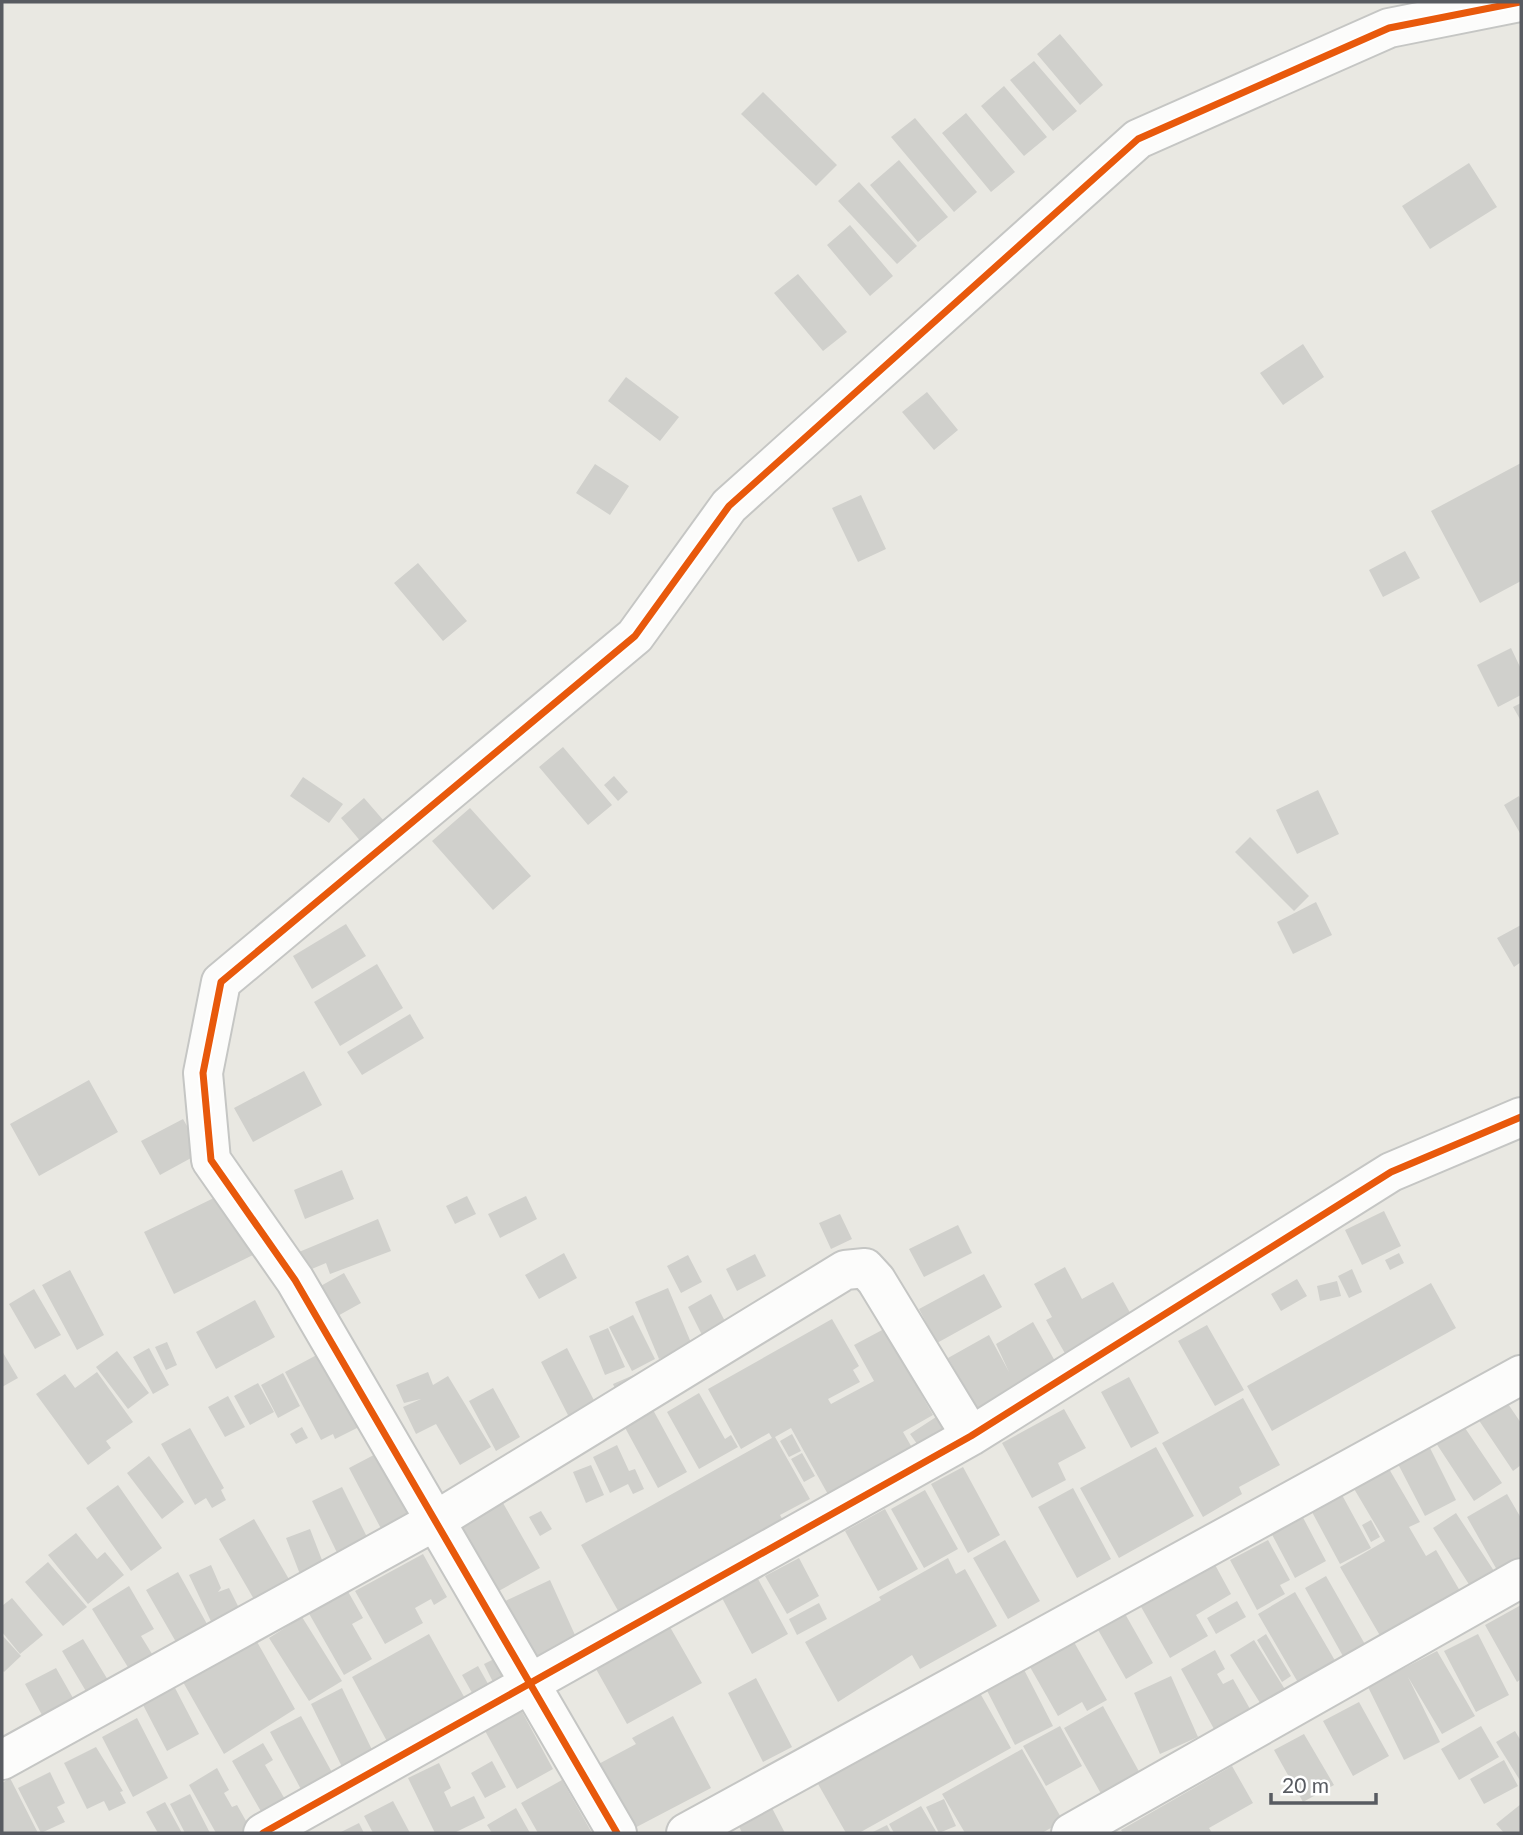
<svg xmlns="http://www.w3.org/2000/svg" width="1523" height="1835" font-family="Lato,sans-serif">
<rect width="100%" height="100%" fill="#e9e8e2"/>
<path fill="#d0d0cc" d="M1060,34L1103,85L1080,105L1037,54Z
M1034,61L1077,111L1053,131L1010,80Z
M1004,86L1047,137L1024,156L981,106Z
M763,92L837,165L816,186L741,114Z
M966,113L1015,172L991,192L942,133Z
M915,118L977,192L954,212L891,137Z
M899,160L948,217L918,242L870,185Z
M1469,163L1497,207L1430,249L1402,206Z
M859,182L917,246L897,264L838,201Z
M850,225L893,276L870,296L827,245Z
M798,274L847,332L823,351L774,293Z
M1303,344L1324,377L1283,405L1260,373Z
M626,377L679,417L660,441L608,401Z
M927,392L958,430L934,450L902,412Z
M1521,463V581L1480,603L1431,511Z
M595,464L629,486L610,515L576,493Z
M861,495L886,549L858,562L832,508Z
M1405,551L1420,578L1383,597L1369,570Z
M418,563L467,621L443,641L394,583Z
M1511,648L1521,669V695L1498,707L1477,665Z
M1521,703V721L1513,707Z
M563,747L612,805L588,825L539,767Z
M614,776L628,792L618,801L604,785Z
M303,777L343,804L329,823L290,796Z
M1318,790L1339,834L1297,854L1276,810Z
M1519,796L1521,801V835L1504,805Z
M364,798L391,829L367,849L341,818Z
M470,808L531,876L493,910L432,841Z
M1250,837L1309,896L1294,911L1235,852Z
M1316,902L1332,935L1293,954L1277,922Z
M346,924L366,956L312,989L293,956Z
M1521,925V962L1514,967L1497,938Z
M377,964L403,1008L340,1046L314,1002Z
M410,1014L424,1038L362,1075L347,1052Z
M304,1071L322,1105L253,1142L234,1108Z
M89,1080L118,1132L39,1176L10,1124Z
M183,1119L202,1152L160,1175L141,1141Z
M342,1170L354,1199L305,1219L294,1190Z
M222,1194L263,1250L174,1294L144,1232Z
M467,1196L476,1214L455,1224L446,1206Z
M526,1196L537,1219L500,1238L488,1214Z
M1384,1211L1401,1246L1362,1265L1345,1230Z
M840,1214L852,1239L831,1249L819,1223Z
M378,1219L391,1251L330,1274L326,1263L307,1271L299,1252Z
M958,1225L972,1253L924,1277L909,1249Z
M564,1253L577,1278L539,1299L525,1275Z
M1399,1253L1404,1263L1390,1270L1385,1260Z
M755,1254L766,1276L737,1291L726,1269Z
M688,1255L702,1282L681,1293L667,1266Z
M1065,1267L1082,1299L1113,1282L1138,1327L1071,1364L1046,1320L1052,1317L1034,1284Z
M1352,1269L1362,1292L1349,1298L1338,1276Z
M70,1270L104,1335L77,1350L42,1285Z
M344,1273L361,1303L334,1318L317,1288Z
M984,1274L1002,1307L937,1343L919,1309Z
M1297,1279L1307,1296L1281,1311L1271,1294Z
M1337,1281L1341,1296L1320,1301L1317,1286Z
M1431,1283L1456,1328L1272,1431L1247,1386Z
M668,1288L692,1345L659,1359L635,1302Z
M34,1289L61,1335L35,1349L9,1304Z
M711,1294L731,1333L707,1345L688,1307Z
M255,1300L275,1337L216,1369L196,1332Z
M633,1315L655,1359L632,1371L609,1327Z
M832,1319L859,1366L853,1370L860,1382L828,1399L831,1404L874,1381L854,1345L884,1329L933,1415L903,1432L914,1451L830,1498L791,1428L775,1437L810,1499L780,1515L785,1524L621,1616L581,1545L772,1438L769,1433L741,1449L708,1389Z
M1033,1322L1060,1370L981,1415L948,1358L989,1335L1009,1372L996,1344Z
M1207,1325L1244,1390L1215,1406L1178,1341Z
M608,1328L625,1367L605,1375L589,1336Z
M167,1342L177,1365L166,1370L155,1347Z
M149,1348L169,1385L153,1394L133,1357Z
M567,1348L599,1410L572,1423L541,1362Z
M326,1350L361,1426L335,1439L333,1434L321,1440L285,1372Z
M2,1351L18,1378L2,1387Z
M117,1351L149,1393L128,1409L96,1367Z
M97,1372L133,1422L106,1441L111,1448L88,1465L36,1394L65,1374L75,1388Z
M428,1372L433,1385L448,1376L491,1447L460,1465L436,1424L416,1434L403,1407L421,1399L404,1403L396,1385Z
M283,1373L300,1406L278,1418L261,1385Z
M636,1374L643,1390L620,1400L613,1384Z
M1129,1377L1159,1433L1131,1448L1101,1392Z
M258,1383L274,1412L250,1425L234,1396Z
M493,1388L520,1437L496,1451L469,1401Z
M699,1393L725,1439L731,1435L738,1447L699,1469L667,1412Z
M228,1396L245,1427L225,1437L208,1407Z
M1243,1398L1280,1465L1239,1487L1242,1494L1203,1517L1162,1443Z
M1504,1398L1521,1423V1465L1513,1471L1476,1416Z
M652,1408L687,1472L658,1488L623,1424Z
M1064,1409L1086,1448L1058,1463L1066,1480L1032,1498L1002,1443Z
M936,1417L945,1431L920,1448L910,1434Z
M1463,1425L1502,1483L1474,1501L1436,1443Z
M302,1427L308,1438L296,1444L290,1434Z
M190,1428L224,1488L221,1490L226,1500L212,1508L206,1498L195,1505L161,1444Z
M792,1434L801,1451L789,1457L780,1441Z
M617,1445L629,1471L635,1469L644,1489L633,1494L628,1484L610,1493L593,1457Z
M389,1447L427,1519L387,1540L349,1468Z
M1156,1447L1194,1516L1119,1558L1080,1488Z
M1430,1448L1456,1500L1425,1516L1398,1464Z
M802,1453L815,1476L804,1482L791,1459Z
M149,1456L184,1502L162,1519L127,1473Z
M1385,1462L1420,1522L1409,1527L1426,1556L1436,1550L1460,1591L1382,1639L1340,1567L1385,1541L1350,1482Z
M591,1465L604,1495L586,1503L573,1472Z
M963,1467L1000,1535L968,1553L931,1484Z
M118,1485L162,1548L131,1571L86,1508Z
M342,1487L373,1549L342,1563L312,1501Z
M1073,1488L1111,1559L1077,1578L1038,1507Z
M925,1490L958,1549L924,1568L891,1509Z
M1507,1494L1521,1518V1556L1497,1570L1467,1517Z
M1342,1495L1371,1548L1340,1564L1312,1512Z
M503,1503L540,1568L497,1592L460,1527Z
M885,1509L918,1569L878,1591L845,1531Z
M1299,1510L1326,1561L1295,1578L1268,1527Z
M541,1511L552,1529L540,1536L529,1517Z
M1456,1513L1494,1571L1470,1586L1433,1528Z
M254,1519L290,1581L255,1601L219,1539Z
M1371,1520L1380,1537L1371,1542L1362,1525Z
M310,1529L327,1573L303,1582L286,1538Z
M76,1533L97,1559L105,1552L124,1575L88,1604L48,1555Z
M1005,1540L1040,1601L1008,1619L973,1558Z
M1268,1540L1290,1580L1280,1585L1285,1594L1257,1610L1230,1560Z
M423,1554L447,1597L434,1605L431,1599L415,1608L423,1623L385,1644L355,1591Z
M799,1558L819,1596L787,1614L765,1576Z
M948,1558L956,1574L965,1569L997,1626L920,1669L912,1655L838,1702L805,1642L881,1600L879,1597Z
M48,1562L87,1607L63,1626L25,1582Z
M1214,1563L1231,1594L1196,1615L1208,1636L1170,1658L1140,1605Z
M211,1565L221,1588L218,1592L229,1588L242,1614L218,1636L189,1575Z
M178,1572L207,1624L176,1642L146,1590Z
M1326,1576L1366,1646L1344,1658L1305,1588Z
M758,1579L788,1634L752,1654L722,1598Z
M550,1580L580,1646L532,1667L503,1602Z
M129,1586L154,1629L141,1636L157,1662L134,1677L92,1609Z
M346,1588L363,1618L352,1624L372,1659L344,1675L307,1610Z
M1295,1592L1337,1664L1300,1686L1258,1614Z
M12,1598L43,1635L20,1654L2,1632V1606Z
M1237,1601L1246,1617L1216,1634L1207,1618Z
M819,1603L827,1619L797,1635L789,1619Z
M1120,1605L1153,1663L1126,1679L1093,1621Z
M1521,1605V1679L1517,1682L1485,1625Z
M302,1617L342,1681L309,1701L269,1638Z
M670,1627L702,1683L627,1724L596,1669Z
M1066,1628L1107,1700L1087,1711L1082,1702L1058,1716L1022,1653Z
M429,1634L467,1702L389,1745L352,1677Z
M1266,1634L1291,1676L1282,1682L1257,1640Z
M1478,1634L1509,1695L1476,1712L1444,1651Z
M2,1635L21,1656L4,1672L2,1670Z
M83,1639L111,1685L90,1698L62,1651Z
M256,1640L295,1709L224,1754L183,1682Z
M1254,1640L1286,1691L1262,1706L1230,1655Z
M1215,1650L1225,1669L1217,1674L1223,1684L1233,1679L1250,1709L1214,1729L1181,1669Z
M1437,1651L1475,1716L1442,1734L1408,1677L1440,1742L1404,1760L1368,1687Z
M500,1656L514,1681L497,1690L484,1664Z
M1018,1658L1053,1726L1015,1745L980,1677Z
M478,1666L496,1698L480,1707L462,1675Z
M56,1668L73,1698L42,1715L25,1684Z
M1171,1676L1198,1737L1160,1754L1134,1693Z
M756,1678L792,1747L763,1762L728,1693Z
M174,1686L199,1734L167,1751L142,1703Z
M976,1686L1011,1748L859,1833H846L814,1777Z
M342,1688L376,1758L345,1773L311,1704Z
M1359,1702L1389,1756L1353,1776L1323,1721Z
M1103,1706L1142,1777L1104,1799L1064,1728Z
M520,1708L553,1769L517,1789L484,1729Z
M301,1716L334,1776L303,1793L270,1732Z
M673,1716L711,1788L627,1832L593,1767L636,1744L632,1738Z
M137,1718L168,1778L133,1797L102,1737Z
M1060,1726L1082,1766L1046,1786L1023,1746Z
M1481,1726L1499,1757L1459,1780L1441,1749Z
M1515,1731L1521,1741V1782L1496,1742Z
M1304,1734L1334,1785L1303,1802L1274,1750Z
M263,1743L273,1760L265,1765L286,1801L263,1815L232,1761Z
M96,1747L123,1791L120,1792L126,1803L109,1811L104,1801L87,1809L64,1763Z
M1022,1749L1063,1821L1042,1833H965L942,1794Z
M1504,1760L1518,1786L1484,1804L1470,1779Z
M492,1761L506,1787L485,1798L471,1773Z
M439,1763L451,1788L444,1792L451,1807L474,1796L485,1818L454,1833H435L408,1778Z
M1232,1766L1253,1803L1209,1828L1212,1833H1123L1121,1830Z
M217,1768L229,1790L224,1793L232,1807L237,1805L250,1828L247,1833H216L189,1785Z
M50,1772L65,1803L57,1807L65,1822L41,1833L18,1788Z
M10,1778L38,1833H2V1783Z
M562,1780L592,1833H538L521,1803Z
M190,1794L210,1833H185L170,1804Z
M944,1799L956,1826L939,1833L926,1807Z
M393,1801L410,1833H373L364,1816Z
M165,1802L182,1833H158L146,1812Z
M1521,1804V1833H1504L1496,1824Z
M921,1806L937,1833H894L889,1824Z
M516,1808L530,1833H492L487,1825Z
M772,1808L785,1833H742L738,1824Z
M359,1823L364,1833H339Z
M887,1825L891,1833H871Z"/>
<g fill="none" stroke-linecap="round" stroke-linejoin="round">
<g stroke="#c5c6c4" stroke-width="42">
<path id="minor" d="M2,1760L435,1521L845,1270L865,1268L876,1280L971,1436
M263,1833L971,1436L1391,1172L1521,1117
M617,1833L295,1280L211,1160L203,1073L221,982L635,636L729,506L1138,139L1389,28L1520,2
M686,1833L1521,1375
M1071,1833L1521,1578"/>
</g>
<use href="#minor" stroke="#fcfcfb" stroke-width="38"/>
<g stroke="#fff" stroke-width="11">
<path id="cycleway" d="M263,1833L971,1436L1391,1172L1521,1117
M617,1833L295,1280L211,1160L203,1073L221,982L635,636L729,506L1138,139L1389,28L1520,2"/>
</g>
<use href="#cycleway" stroke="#e8590c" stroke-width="7"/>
</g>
<rect width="1523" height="1835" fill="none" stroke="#585b61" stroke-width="7"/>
<path d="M1271 1793v10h105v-10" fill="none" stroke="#585b61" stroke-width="3.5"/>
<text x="1282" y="1793" font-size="21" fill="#585b61" stroke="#ffffff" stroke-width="5" paint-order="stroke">20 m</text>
</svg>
